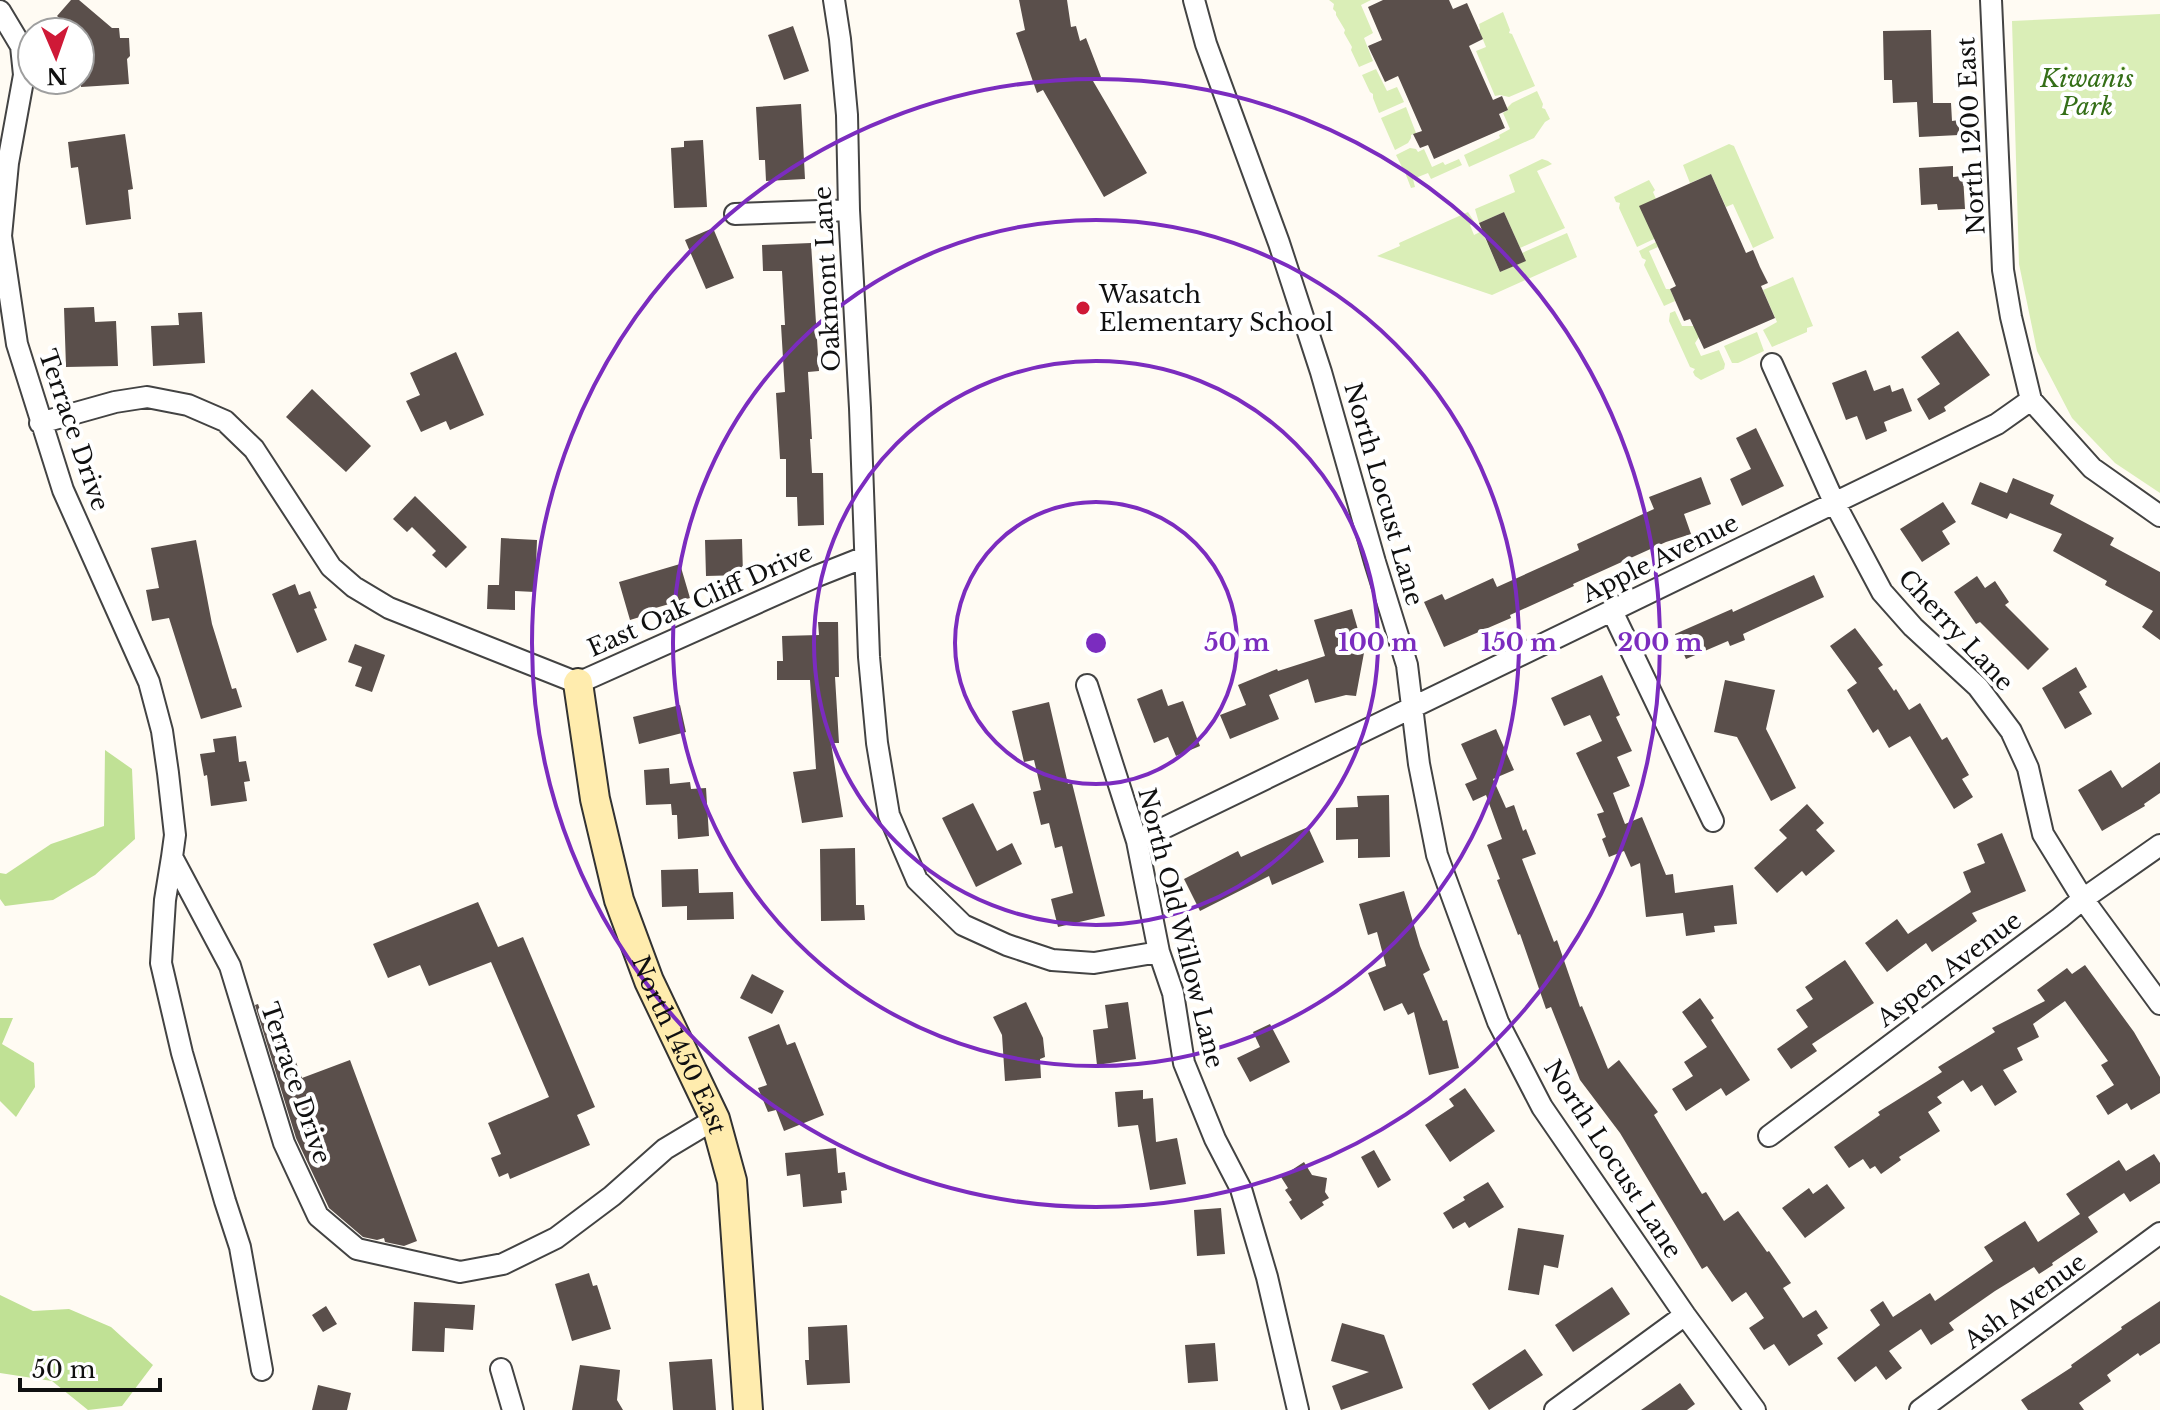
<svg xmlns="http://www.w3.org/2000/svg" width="2160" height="1410" font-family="'Libre Baskerville',serif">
<rect width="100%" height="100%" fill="#fffbf3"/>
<path fill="#daeeb7" d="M1329,0H1371L1361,5L1373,33L1364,38L1373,61L1359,67L1351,50L1352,47L1344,33L1345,30L1336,15V12L1333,9L1334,4Z
M1503,12L1510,30L1509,33L1512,34L1535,86L1509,97L1500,95L1495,96L1476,51L1486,47L1479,30L1480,29L1479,24Z
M2160,14V493L2115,463L2072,418L2037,351L2019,264L2012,21Z
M1376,69L1387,91L1397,87L1404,102L1379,113L1373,98V94L1370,92L1362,75Z
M1537,91L1543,104L1542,108L1545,109L1550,119L1545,122L1534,138L1469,167L1464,155L1500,138L1499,135L1510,129L1503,113L1508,110L1507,108L1512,103Z
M1406,107L1416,133L1411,135V138L1408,143L1395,150L1381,118Z
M1729,144L1734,146L1774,238L1753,248L1733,204L1726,207L1711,174L1690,183L1683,165Z
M1410,148L1416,149L1418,152L1424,149L1432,167L1443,162L1445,165L1459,159L1462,165L1431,179L1428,173L1413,179L1415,187L1411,188L1406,175V170L1403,169L1396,155Z
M1542,159L1548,161L1552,164L1537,171L1565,228L1520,248L1504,212L1479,223L1475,209L1515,192L1509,175Z
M1649,180L1655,190L1653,192L1656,199L1654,239L1637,247L1619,208L1620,203L1616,202L1614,197Z
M1468,212L1475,223L1470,225L1474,235L1482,231L1500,272L1525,261L1522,253L1567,233L1577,257L1492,295L1377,256L1400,246L1399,243Z
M1656,242L1658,247L1649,251L1666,289H1670L1675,301L1664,306L1644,265L1646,260L1642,258L1639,251Z
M1793,277L1813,326L1807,328V332L1772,347L1763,330L1777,322L1763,290Z
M1675,311L1682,326H1694L1699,337L1695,343L1701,356L1719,350L1725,364L1724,369L1701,380L1695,376L1693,372L1695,369L1690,367L1669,321L1670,313Z
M1757,332L1764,351L1738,363H1732L1724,346Z"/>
<path fill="#c0e195" d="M105,750L132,769L135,839L95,875L53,900L5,906L0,899V873L6,874L51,844L104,826Z
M0,1018H13L2,1044L34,1063L35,1087L16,1117L0,1101Z
M0,1295L33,1311L69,1309L111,1327L153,1365L122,1406L88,1410L52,1381L0,1373Z"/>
<path fill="#5a4f4b" d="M71,0H79L112,28H119L120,38H129L130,56L127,59L129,84L81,87L80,32H75L57,16Z
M1019,0H1067L1071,27L1076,26L1080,41L1086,38L1101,77L1093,81L1147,173L1104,197L1043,90L1037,93L1016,33L1025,30Z
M1383,0H1449L1453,9L1467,3L1483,39L1469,46L1493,100L1502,96L1508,110L1499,114L1505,128L1434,159L1428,145L1420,148L1413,134L1422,131L1398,76L1385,82L1368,46L1382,40L1368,7Z
M793,26L809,71L784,80L768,35Z
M1931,30L1933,103H1951L1952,121L1959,120V135L1919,137L1917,102L1893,103L1892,80H1884L1883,31Z
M801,104L805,179L766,181L765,160H759L756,107Z
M125,134L133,189L128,190L131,219L86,225L78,167L71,168L68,142Z
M703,140L707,207L674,208L671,148L684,147V141Z
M1953,166V177L1963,176L1965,209L1938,210L1937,204L1921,205L1919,168Z
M1711,174L1746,253L1753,250L1760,267L1768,283L1761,286L1775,318L1704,349L1690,319L1684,321L1670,289L1676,286L1639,206Z
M1504,212L1526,261L1500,272L1479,223Z
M713,228L734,278L706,289L685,240Z
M811,243L819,371L808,372L812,439H810L812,473H823L824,525L798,526L797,497H786V459H780L776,393L785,392L781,325H785L782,271H763L762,245Z
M94,307L95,322L116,321L118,366L66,367L64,308Z
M202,312L205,363L153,366L151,326L179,325L178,313Z
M1958,331L1990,375L1944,407L1946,411L1929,420L1917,399L1940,384L1921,357Z
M456,352L484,415L450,430L446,421L421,432L406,401L420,395L410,373Z
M1866,370L1874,391L1890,385L1892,392L1903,388L1912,411L1884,422L1887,431L1866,440L1857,416L1846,420L1832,383Z
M312,389L371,446L346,472L286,417Z
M1756,428L1784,486L1742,506L1730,479L1751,469L1736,438Z
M1701,477L1711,504L1684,514L1691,534L1666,542L1573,584L1574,586L1510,615L1511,618L1444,647L1424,602L1442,594L1445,600L1493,578L1497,587L1579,550L1577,544L1654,509L1649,497Z
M2013,478L2054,495L2050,504L2114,538L2110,545L2160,572V640L2142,627L2153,611L2105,585L2107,581L2053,551L2062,534L2010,513L2007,519L1971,504L1980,482L2007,493Z
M415,496L467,547L446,568L432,555L436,551L412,527L407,532L393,519Z
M1943,502L1956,522L1942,531L1950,544L1922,562L1900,529Z
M501,538L537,540L535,592L515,591V610L487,609L488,585H499Z
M742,539L743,575L706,576L705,540Z
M196,540L212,624L232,689L236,688L242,707L201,719L169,618L152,621L146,590L159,588L151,548Z
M680,564L690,598L652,609L653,613L630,620L619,582Z
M1814,575L1824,597L1743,634L1745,640L1730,646L1728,641L1686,659L1675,634L1732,609L1733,612Z
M1977,576L1985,588L1995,581L2009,602L2005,605L2049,649L2028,670L1980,622L1976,624L1954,592Z
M295,584L299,595L310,591L317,608L314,609L327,640L297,653L272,594Z
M1352,609L1361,640L1366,642L1356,696L1346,695L1315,703L1308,679L1269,695L1279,719L1230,739L1220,715L1246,705L1238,685L1277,669L1278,671L1325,656L1314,620Z
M818,622H838L839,677H835L839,743H831L843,817L802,823L793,772L816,769L810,680H777V661H783L782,636L819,635Z
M1855,628L1883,665L1878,668L1894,691L1896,689L1909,710L1920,703L1942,740L1947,737L1969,775L1962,779L1973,797L1954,809L1910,736L1889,748L1878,729L1873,733L1847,690L1857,683L1830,646Z
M355,644L385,655L372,692L355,686L362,667L348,662Z
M2076,667L2087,687L2079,692L2092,714L2065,729L2042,688Z
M1602,675L1620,715L1616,717L1632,751L1617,757L1630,786L1613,793L1625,824L1642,817L1666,875L1673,874L1675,893L1733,885L1737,924L1714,926L1715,932L1686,936L1683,913L1646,917L1640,863L1631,867L1624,851L1609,857L1602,839L1606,837L1597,814L1604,812L1576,753L1602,741L1590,715L1564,726L1551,698Z
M1725,680L1775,690L1766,729L1796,788L1771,801L1737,737L1714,732Z
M1162,689L1168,706L1183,701L1200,746L1176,756L1168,737L1154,743L1137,699Z
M1049,702L1068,784L1072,783L1105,916L1058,927L1051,899L1073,893L1062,846L1055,848L1049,823L1041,825L1033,792L1041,790L1034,760L1024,762L1012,711Z
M680,705L686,732L639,744L633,717Z
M1496,729L1514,770L1493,779L1506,808L1514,805L1523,831L1526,829L1536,854L1522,859L1554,942L1557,940L1580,1007L1582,1006L1608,1069L1619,1060L1658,1112L1654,1115L1702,1194L1706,1192L1724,1221L1738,1211L1767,1252L1769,1251L1791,1283L1783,1288L1803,1318L1816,1310L1828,1328L1817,1335L1823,1344L1789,1366L1774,1344L1764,1350L1749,1328L1764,1318L1746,1292L1732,1302L1707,1266L1702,1269L1620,1133L1580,1080L1551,1007L1546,1009L1520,934L1518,935L1497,880L1500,879L1487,845L1502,839L1486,795L1473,801L1465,784L1477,779L1461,744Z
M236,736L239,762L246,761L250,781L244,782L247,801L211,806L207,775L204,776L200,754L215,752L213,739Z
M2160,762V793L2144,804L2145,806L2102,831L2078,790L2111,770L2122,788Z
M669,768L670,784L690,782L691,789L706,788L709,836L678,839L677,815H672L671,804L646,805L644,770Z
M1389,795L1390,857L1358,858V839L1336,840V808L1358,807L1357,796Z
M973,803L997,851L1012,843L1022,864L976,887L942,818Z
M1807,804L1824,823L1816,830L1835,851L1806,876L1802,871L1777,893L1754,868L1787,838L1779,830Z
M1308,827L1324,862L1272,885L1269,876L1200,911L1184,879L1238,851L1241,857Z
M2002,833L2026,891L1972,913L1977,921L1932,952L1926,943L1887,972L1865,943L1897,919L1908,934L1971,892L1963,872L1985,863L1977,844Z
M855,848L856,905H864L865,920L821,921L820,849Z
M698,869L699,893L733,892L734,919L687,920V906L662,907L661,870Z
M1404,891L1420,946L1430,970L1423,974L1443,1021L1447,1020L1459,1068L1429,1075L1414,1012L1408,1015L1402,1003L1384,1011L1368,973L1386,966L1377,932L1368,935L1359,904Z
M478,902L498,947L523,937L595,1107L577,1115L590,1145L510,1179L508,1173L499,1177L491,1158L501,1154L488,1123L549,1097L491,962L429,986L420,965L388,978L373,944Z
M1845,960L1874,1003L1812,1044L1817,1051L1791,1069L1777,1049L1808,1027L1796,1010L1813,999L1805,987Z
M2085,965L2134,1032L2160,1077V1093L2131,1110L2127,1103L2108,1115L2096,1096L2114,1085L2101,1065L2108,1061L2065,1001L2033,1024L2039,1037L2017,1048L2023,1060L2003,1070L2017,1092L1995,1106L1982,1085L1971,1092L1963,1080L1937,1097L1942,1103L1928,1112L1940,1131L1899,1157L1901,1160L1881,1174L1875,1166L1870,1169L1863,1159L1849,1168L1834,1147L1880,1115L1878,1112L1942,1072L1938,1067L1995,1032L1992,1028L2045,1001L2037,990L2067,968L2072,974Z
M752,974L784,991L772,1014L740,998Z
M1700,998L1714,1018L1711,1020L1750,1080L1726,1096L1721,1088L1686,1111L1672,1089L1693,1076L1684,1062L1707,1047L1682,1012Z
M1026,1002L1043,1038L1045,1057L1040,1059L1041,1078L1005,1081L1002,1035L993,1017Z
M1128,1002L1136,1059L1097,1065L1093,1030L1108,1028L1105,1005Z
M258,1004L269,1033L283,1028L302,1078L350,1060L417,1241L404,1246L385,1242L384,1238L377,1240L363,1237L329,1208L296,1138L255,1005Z
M779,1024L787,1045L795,1042L824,1115L784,1131L776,1110L768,1112L758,1088L767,1085L748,1037Z
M1270,1024L1290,1062L1250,1082L1237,1058L1260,1047L1253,1032Z
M1465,1088L1495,1131L1450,1162L1425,1125L1454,1106L1449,1099Z
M1143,1090V1099L1153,1098L1156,1142L1177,1138L1186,1184L1150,1190L1138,1125L1118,1127L1115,1092Z
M836,1148L838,1173L845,1172L847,1190L841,1191L842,1203L803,1207L800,1174L787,1176L785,1153Z
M1374,1150L1391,1180L1378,1188L1361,1157Z
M2154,1154L2160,1163V1183L2130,1202L2124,1193L2088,1217L2098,1232L2052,1263L2053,1265L2039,1274L2034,1267L1995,1291L1949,1323L1954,1330L1931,1345L1921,1329L1889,1351L1902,1368L1886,1380L1876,1366L1855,1382L1837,1358L1880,1325L1870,1310L1883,1301L1893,1317L1930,1293L1935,1301L1993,1261L1984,1247L2025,1221L2038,1242L2080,1214L2066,1194L2119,1160L2126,1171Z
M1304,1162L1312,1175L1327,1178L1325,1192L1329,1198L1322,1202L1324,1205L1301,1220L1289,1202L1292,1200L1285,1190L1288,1188L1281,1177Z
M1488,1182L1504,1207L1469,1228L1465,1222L1453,1229L1443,1213L1465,1200L1463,1197Z
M1827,1184L1845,1208L1805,1238L1782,1208L1809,1188L1813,1194Z
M1221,1208L1225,1254L1197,1256L1194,1210Z
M1518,1228L1564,1235L1558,1268L1544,1265L1539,1295L1508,1290Z
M589,1273L593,1286L597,1285L611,1329L572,1341L555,1284Z
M1612,1287L1630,1314L1573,1352L1555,1325Z
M2160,1301V1343L2140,1356L2138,1353L2107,1375L2111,1381L2079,1403L2084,1410H2028L2021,1400L2072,1367L2071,1365L2122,1329L2121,1327Z
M414,1302L475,1305L473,1330L445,1328L444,1352L412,1351Z
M326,1306L337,1324L323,1332L312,1315Z
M1342,1323L1384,1335L1403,1388L1341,1410L1332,1386L1369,1372L1331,1361Z
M847,1325L850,1383L807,1385L805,1360H809L808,1327Z
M1215,1343L1218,1381L1188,1383L1185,1345Z
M1525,1349L1543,1375L1489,1410L1472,1384Z
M712,1359L716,1410H673L669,1362Z
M580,1365L620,1370L617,1400L623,1410H572Z
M1680,1383L1695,1404L1687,1410H1641Z
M318,1385L351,1393L347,1410H312Z"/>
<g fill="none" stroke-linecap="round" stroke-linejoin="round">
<g stroke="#434343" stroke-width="24">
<path id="street" d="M834,0L840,39L847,115L849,210L860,408L869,657L877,743L889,815L917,880L963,925L1007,945L1052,960L1094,963L1159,952
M1194,0L1206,44L1279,243L1321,372L1375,562L1407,665L1419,764L1437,855L1498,1022L1542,1107L1685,1315L1755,1410
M1991,0L2003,270L2011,317L2031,400
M0,11L21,46L24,75L8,163L1,236L17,344L63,490L149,682L162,731L168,773L175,835L172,857L230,966L284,1143L318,1216L357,1249L460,1272L503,1264L556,1238L612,1196L665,1149L715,1119
M735,214L849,210
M1772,364L1834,502L1882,592L1913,627L1978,687L2011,731L2028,768L2043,834L2083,899L2160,1004
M2031,400L2092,468L2160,516
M40,423L115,402L147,397L188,405L225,421L254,449L331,567L354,587L389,608L578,683L817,576L865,557
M1612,611L1713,821
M1087,685L1137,841L1159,952L1173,993L1184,1063L1215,1139L1241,1189L1267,1277L1298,1410
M1137,841L1997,424L2031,400
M172,857L165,900L161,963L182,1053L225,1201L240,1247L262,1370
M1769,1136L2060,918L2083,899L2160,845
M501,1369L513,1410
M1555,1410L1685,1315
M1920,1410L2160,1233"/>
</g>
<g stroke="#323232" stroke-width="32">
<g id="secondary">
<path id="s1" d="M578,683L595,799L619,900L649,981L715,1119L732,1181L748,1410"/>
</g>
</g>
<use href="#street" stroke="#fff" stroke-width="20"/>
<use href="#secondary" stroke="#ffecae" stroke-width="28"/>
</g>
<g fill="none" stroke="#7b2cbf" stroke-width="4">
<circle cx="1096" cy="643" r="141"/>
<circle cx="1096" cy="643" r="282"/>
<circle cx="1096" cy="643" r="423"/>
<circle cx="1096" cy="643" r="564"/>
</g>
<circle fill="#cf1937" stroke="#fff" stroke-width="3" cx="1083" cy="308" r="8"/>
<g text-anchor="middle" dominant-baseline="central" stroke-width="8" stroke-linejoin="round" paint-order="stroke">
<g font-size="24" font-style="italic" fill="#356f18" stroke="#fff">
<text x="2087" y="78">Kiwanis<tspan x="2087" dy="28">Park</tspan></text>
</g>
<g font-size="24" fill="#101010" stroke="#fff">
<text transform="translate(1971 136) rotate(-93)">North 1200 East</text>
<text transform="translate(827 279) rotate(-93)">Oakmont Lane</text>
<text transform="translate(74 430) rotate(71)">Terrace Drive</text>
<text transform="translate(1384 494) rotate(74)">North Locust Lane</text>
<text transform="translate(1660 558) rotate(-26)">Apple Avenue</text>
<text transform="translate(700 600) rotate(-24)">East Oak Cliff Drive</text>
<text transform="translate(1956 630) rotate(47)">Cherry Lane</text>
<text transform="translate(1181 928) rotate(76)">North Old Willow Lane</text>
<text transform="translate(1949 969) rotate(-37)">Aspen Avenue</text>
<text stroke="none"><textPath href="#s1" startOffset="378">North 1450 East</textPath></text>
<text transform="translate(296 1083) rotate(71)">Terrace Drive</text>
<text transform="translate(1613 1159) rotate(57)">North Locust Lane</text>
<text transform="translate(2025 1301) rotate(-36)">Ash Avenue</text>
</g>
<g font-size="24" fill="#101010" stroke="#fff" text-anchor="start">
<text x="1099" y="294">Wasatch<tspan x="1099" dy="28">Elementary School</tspan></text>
</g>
</g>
<circle cx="1096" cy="643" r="12" fill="#7b2cbf" stroke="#fff" stroke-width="4"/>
<g font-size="24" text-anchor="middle" font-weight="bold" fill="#7b2cbf" stroke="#fff" stroke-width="8" stroke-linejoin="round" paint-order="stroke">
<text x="1237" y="651">50 m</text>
<text x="1378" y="651">100 m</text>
<text x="1519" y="651">150 m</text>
<text x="1660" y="651">200 m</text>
</g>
<g transform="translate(56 56) rotate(178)"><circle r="38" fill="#ffffff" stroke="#9f9f9f" stroke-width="2"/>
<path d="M0-6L14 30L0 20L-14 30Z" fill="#cf1937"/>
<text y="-12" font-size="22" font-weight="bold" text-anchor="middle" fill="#101010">N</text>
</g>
<path d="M20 1378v12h140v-12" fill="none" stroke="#101010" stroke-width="4"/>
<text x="32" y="1378" font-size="24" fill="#101010" stroke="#ffffff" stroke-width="6" paint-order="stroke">50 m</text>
</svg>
